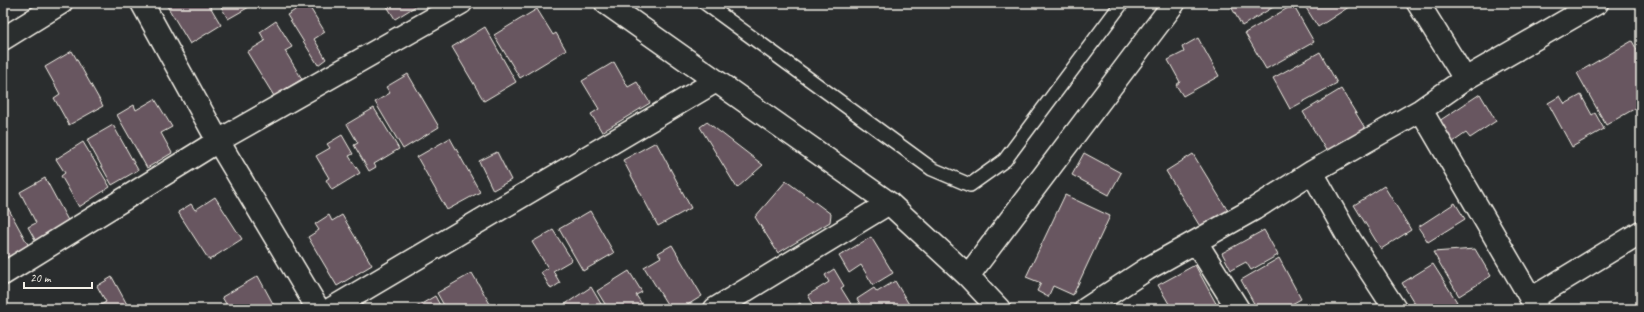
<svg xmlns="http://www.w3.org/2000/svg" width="1644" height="312" font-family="Caveat,sans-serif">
<rect width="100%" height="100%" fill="#2a2d2e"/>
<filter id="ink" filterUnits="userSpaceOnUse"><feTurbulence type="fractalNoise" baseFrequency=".025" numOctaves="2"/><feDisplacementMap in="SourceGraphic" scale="8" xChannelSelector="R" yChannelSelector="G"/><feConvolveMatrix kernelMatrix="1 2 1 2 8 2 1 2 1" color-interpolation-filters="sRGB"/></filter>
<g filter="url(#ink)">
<path fill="#685760" stroke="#f4f1e8" d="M173,3H208L221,25L190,44L167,6Z
M219,3H256L228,19Z
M307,3L325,32L314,39L326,59L318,65L287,15Z
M385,3H421L395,19Z
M1229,3H1280L1242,26Z
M1303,3H1355L1318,27Z
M1293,5L1314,42L1266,69L1245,33Z
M537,9L553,35L556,33L566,50L520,78L494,35Z
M276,21L292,47L285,51L302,79L274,96L247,52L265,41L260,32Z
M485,27L516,82L484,101L452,47Z
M1198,38L1219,76L1183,96L1176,85L1180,82L1168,60L1184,52L1182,47Z
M1632,41L1641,57V105L1606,125L1577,73Z
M72,51L103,106L69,125L54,98L60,94L45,67Z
M1320,52L1337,83L1290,109L1273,78Z
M614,62L628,87L637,82L650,103L602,132L591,114L599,109L582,81Z
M408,74L439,127L403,149L375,102L390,93L386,87Z
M1341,89L1368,133L1330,157L1303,112Z
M1480,94L1496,121L1470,138L1466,133L1453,142L1439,121Z
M1581,95L1592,115L1595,113L1604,129L1572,147L1548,103L1560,96L1565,104Z
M155,99L172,127L161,133L172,153L147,168L117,115L134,105L136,110Z
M374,108L399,149L374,164L376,167L369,171L354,145L358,143L347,124Z
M707,122L763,165L737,188L700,127Z
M113,125L138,170L112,185L87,140Z
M342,135L353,154L349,156L360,173L332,190L326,180L329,178L316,156L330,148L327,144Z
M450,138L480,192L447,210L417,157Z
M83,142L110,187L79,207L61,176L65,173L56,159Z
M656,142L691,208L658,226L623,160Z
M497,152L511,180L493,190L479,161Z
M1084,153L1121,173L1109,195L1072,175Z
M1193,154L1228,211L1201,228L1166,171Z
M45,178L71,226L38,245L28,227L36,223L20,192Z
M786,181L831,214L830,222L778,253L755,217Z
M1384,186L1411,230L1381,249L1354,205Z
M1065,195L1110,216L1073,295L1053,286L1048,297L1037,291L1041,283L1026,277Z
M215,197L242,239L209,260L178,212L191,204L195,210Z
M3,199L31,250L3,266Z
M1455,203L1465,219L1428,242L1418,227Z
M590,211L614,253L583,271L559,229Z
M329,215L332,221L342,215L372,265L337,286L308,237L319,230L315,224Z
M553,230L572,260L553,271L560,283L551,289L541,272L548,268L532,242Z
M1264,230L1278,255L1251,270L1246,262L1231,270L1222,253Z
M871,237L893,273L873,285L861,265L849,273L839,256Z
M672,245L702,296L681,309H670L644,267L661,257L658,253Z
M1475,249L1491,276L1459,296L1433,252Z
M1279,258L1301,299L1283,309H1257L1241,280Z
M1433,264L1457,302L1445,309H1418L1402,283Z
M1195,265L1219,309H1172L1158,285Z
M834,269L844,286L841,288L854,309H816L808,295L829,282L825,275Z
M629,271L642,292L636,295L645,309H608L597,291Z
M472,273L493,309H446L437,293Z
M258,276L276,309H229L222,297Z
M112,277L129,308L94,309L106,302L97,286Z
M895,281L910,306L906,309H863L857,299L874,288L877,292Z
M591,287L604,309H562L561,307Z
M435,296L442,309H413Z
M800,303L804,309H790Z"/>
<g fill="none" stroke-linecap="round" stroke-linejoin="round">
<g stroke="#f4f1e8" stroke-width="16">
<path id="lane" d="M705,3L932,169L970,185L1005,160L1122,3"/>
</g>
<g stroke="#f4f1e8" stroke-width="25">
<path id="street" d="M142,3L218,141L318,309
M606,3L889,203L968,276L999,309
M1418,3L1465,79
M3,39L61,3
M1421,110L1537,309
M1312,172L1350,240L1395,309
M1196,242L1238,309
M3,274L218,141L461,3
M968,276L1174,3
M1531,299L1641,232
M331,309L716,81
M715,309L889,203
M1086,309L1147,269L1254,209L1312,172L1421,110L1465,79L1597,3"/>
</g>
<use href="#lane" stroke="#2a2d2e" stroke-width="13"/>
<use href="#street" stroke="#2a2d2e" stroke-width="22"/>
</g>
</g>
<rect width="1644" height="312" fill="none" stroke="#2a2d2e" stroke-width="16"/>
<rect x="8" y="8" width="1628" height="296" fill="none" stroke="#f4f1e8" stroke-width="1.5" filter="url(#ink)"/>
<path d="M24 282v6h68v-6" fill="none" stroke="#f4f1e8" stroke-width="2"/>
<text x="30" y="282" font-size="12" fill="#f4f1e8" stroke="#2a2d2e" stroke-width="3" paint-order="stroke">20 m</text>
</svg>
